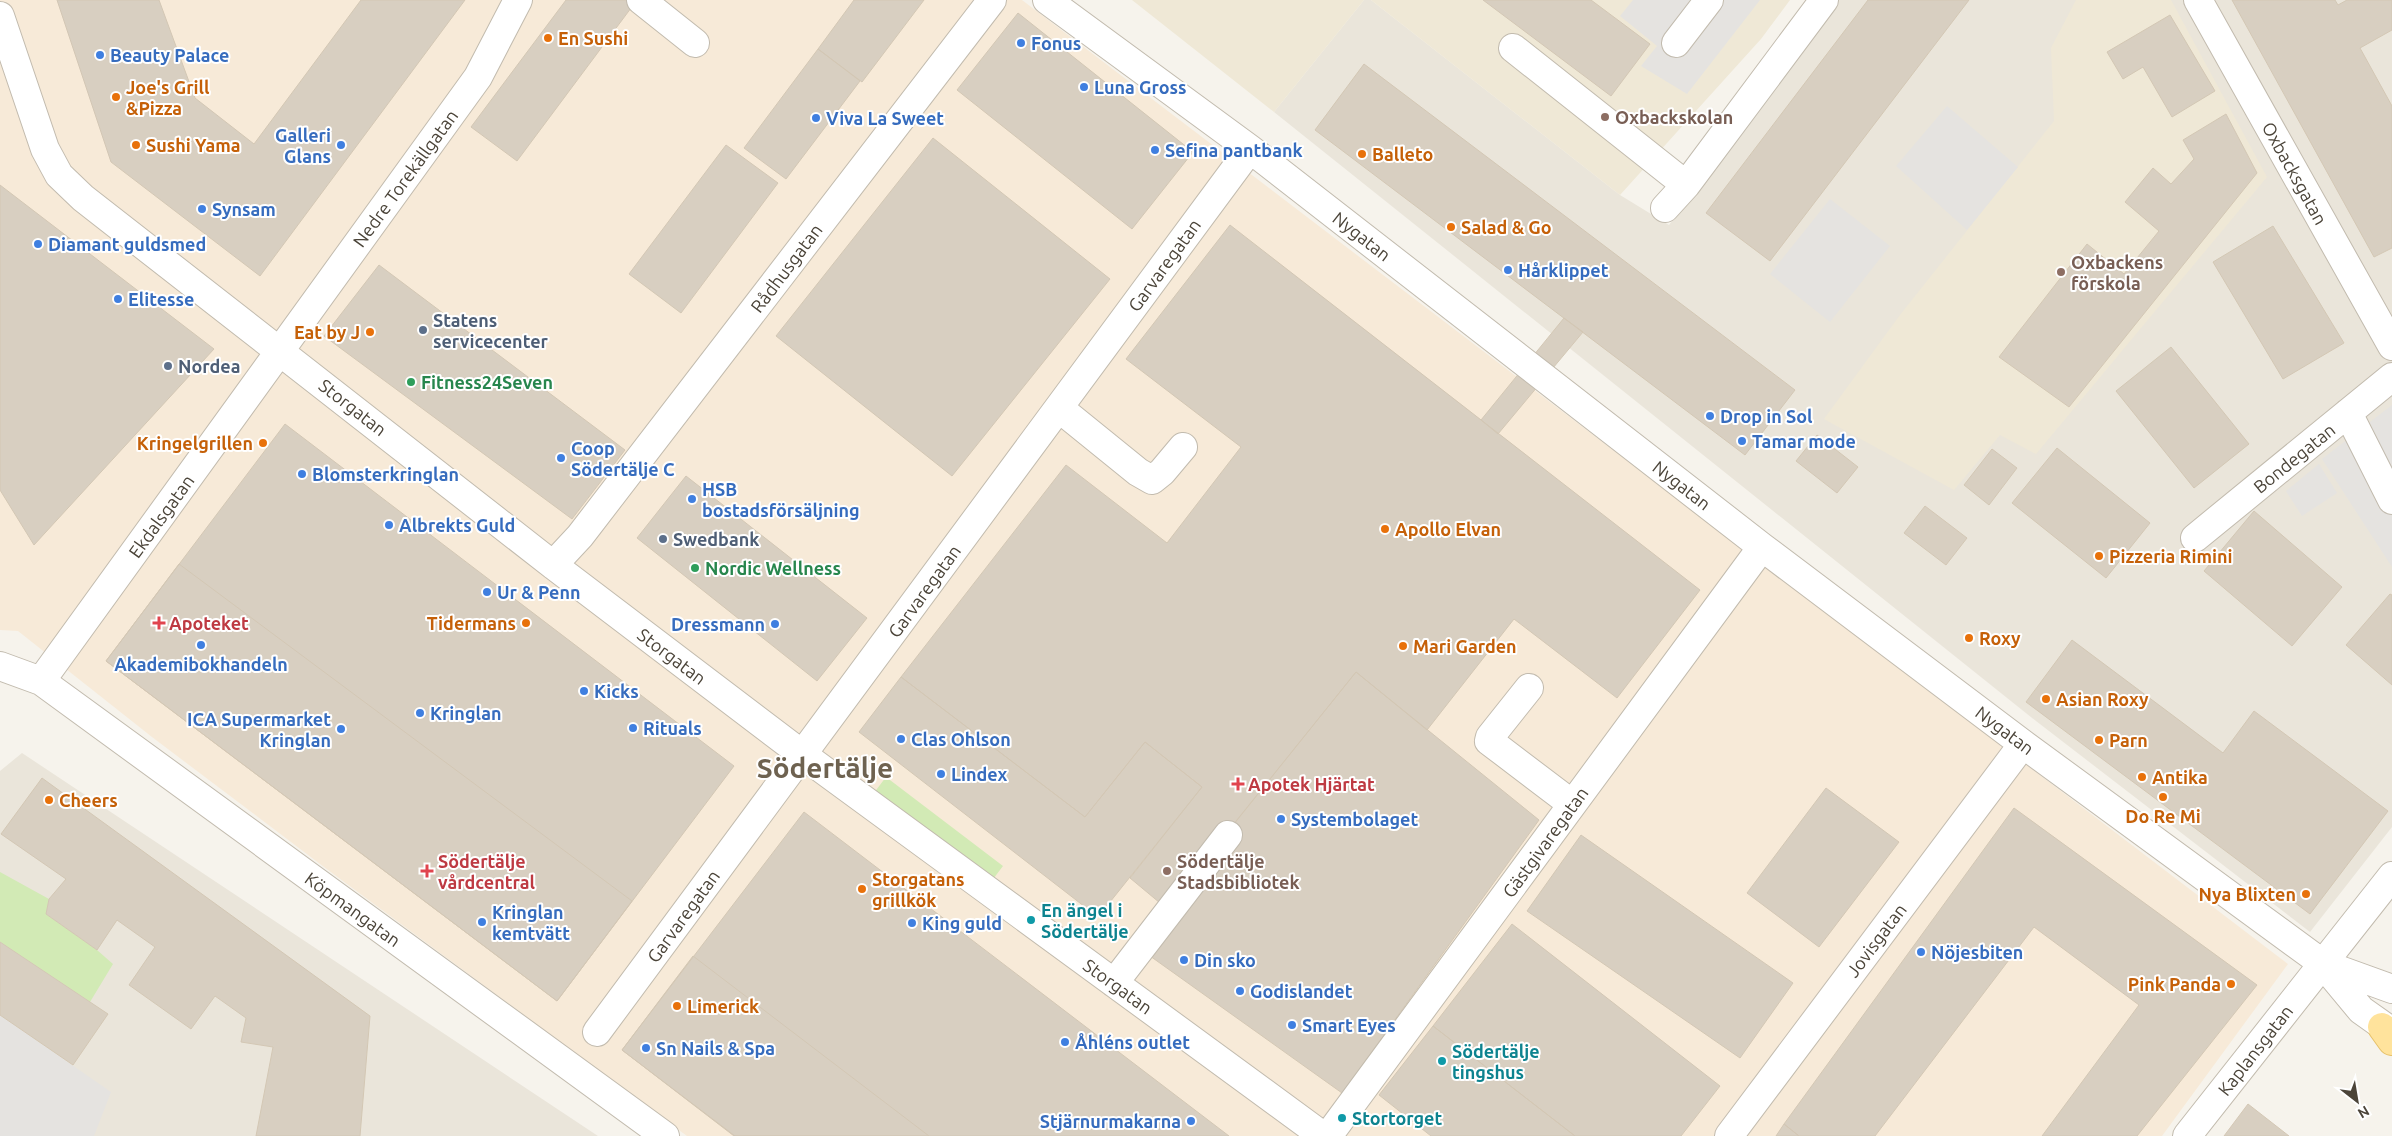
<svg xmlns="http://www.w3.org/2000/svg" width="2392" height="1136" font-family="Ubuntu,sans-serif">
<rect width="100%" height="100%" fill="#f6f3ec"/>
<path fill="#eae5da" d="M1364,0H1371L1620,195L1669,225L1839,0H2392V827L2310,932L2036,721L1274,112Z
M22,753L598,1136H0V771Z"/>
<path fill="#f7ead8" d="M0,0H1022L2288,964L2162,1136H687L324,867L152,737L18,631L0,630Z"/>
<path fill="#efe8d6" d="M1132,0H1364L1274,112Z
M1371,0H1790L1761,39L1620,195Z
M2076,0H2171L2267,177L2036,454L2000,435L1954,490L1824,419L1900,315L2054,121L2051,48Z"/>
<path fill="#d2eab5" d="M886,777L1003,866L978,899L861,810Z
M0,872L49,899L46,914L97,950L113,964L90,1002L0,942Z"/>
<path fill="#e5e3e0" d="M1633,0H1760L1687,94L1641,66L1657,46L1620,16Z
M1947,106L2018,167L1967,230L1896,166Z
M1830,199L1890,246L1830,322L1770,274Z
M2392,405V567L2322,459Z
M2319,464L2337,493L2302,516L2286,491Z
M0,1015L111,1092L94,1136H0Z"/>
<path fill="#d8cfc1" stroke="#d3c7b4" d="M57,0H159L195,98L254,144L361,0H465L260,276L111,162Z
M566,0H637L517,161L471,127Z
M854,0H924L862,82L818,49Z
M1483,0H1591L1650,44L1611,96Z
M1868,0H1969L1770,261L1706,213Z
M2232,0H2335L2338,5L2347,0H2392V30L2360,48L2392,106V248L2374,257Z
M1018,13L1193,152L1132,229L957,90Z
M2170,15L2215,91L2172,117L2143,67L2123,79L2107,52Z
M818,49L860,81L786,179L744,148Z
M1364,64L1795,390L1745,455L1315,130Z
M2226,114L2257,173L2069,407L1999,357L2087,244L2124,274L2159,231L2125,202L2153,168L2171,184L2194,159L2183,140Z
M933,138L1110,279L952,476L776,336Z
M726,145L778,183L681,313L629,274Z
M0,185L214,349L34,545L0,490Z
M1230,225L1700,590L1617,698L1514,619L1427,730L1356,672L1166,908L1130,878L1202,787L1145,742L1085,817L901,677L1066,465L1167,543L1241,447L1126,359Z
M2273,226L2344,343L2283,379L2213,262Z
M379,265L625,450L572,519L324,336Z
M1564,318L1583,332L1498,434L1481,420Z
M2171,347L2249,444L2194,488L2116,391Z
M285,424L734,766L557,1001L106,661Z
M1817,435L1858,467L1837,493L1796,461Z
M2057,448L2150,523L2106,578L2012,503Z
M1992,449L2017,468L1989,505L1964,485Z
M686,476L867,618L817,681L637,538Z
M1925,506L1967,538L1946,565L1904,533Z
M2254,511L2342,587L2292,646L2204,571Z
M179,564L632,901L557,1001L106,661Z
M2390,594L2392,595V685L2346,645Z
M2072,640L2223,753L2254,711L2388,811L2310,914L2026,702Z
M1356,672L1539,820L1342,1093L1136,946Z
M901,677L1085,817L1145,742L1202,787L1098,917L859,732Z
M42,778L370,1016L360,1136H256L273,1047L241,1042L246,1018L215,996L191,1029L129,985L155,947L117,920L97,950L46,914L49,899L66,879L1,834Z
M1826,788L1899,842L1819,947L1747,893Z
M2014,808L2257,985L2137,1136H2042L2139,1005L2034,927L1875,1136H1799L1784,1124Z
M804,812L1229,1136H735L622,1050Z
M1581,835L1793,983L1740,1058L1527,911Z
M1512,924L1720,1086L1681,1136H1575L1433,1026Z
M0,942L108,1014L73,1065L0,1015Z
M693,956L929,1136H734L622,1050Z
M1433,1026L1575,1136H1431L1379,1095Z
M2248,1104L2289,1136H2224Z
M1784,1124L1799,1136H1776Z"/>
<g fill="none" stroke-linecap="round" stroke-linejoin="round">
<g stroke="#c2bbae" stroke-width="30">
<path id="minor" d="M641,0L695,43
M1047,0L1250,149L1762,547L2023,744L2322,963L2361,1010L2392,1032
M2198,0L2392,346
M0,16L45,149L59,175L83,198L553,565L803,755L1323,1136
M1676,43L1709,0
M1513,48L1686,185
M1665,208L1686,185L1824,0
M1059,408L1138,472L1152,480L1162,472L1183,447
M2348,413L2392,500
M2195,538L2392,377
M553,565L580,536L992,0
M0,666L41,681L665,1136
M41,681L478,77L518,0
M1529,688L1490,737L1489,741L1572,804
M2323,964L2392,989
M1114,983L1228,835
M597,1032L1250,149
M1328,1136L1762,547
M1729,1136L2023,744
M2187,1136L2392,876"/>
</g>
<g stroke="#e6c16a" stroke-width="30">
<path id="major" d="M2382,1027L2392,1041"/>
</g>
<use href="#minor" stroke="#fff" stroke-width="28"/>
<use href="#major" stroke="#ffe39c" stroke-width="28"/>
</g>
<g fill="#e8710a" stroke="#fff" stroke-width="2">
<circle cx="548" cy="38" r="5"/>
<circle cx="116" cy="97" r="5"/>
<circle cx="136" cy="145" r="5"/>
<circle cx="1362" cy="154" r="5"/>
<circle cx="1451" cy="227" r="5"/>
<circle cx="370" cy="332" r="5"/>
<circle cx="263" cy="443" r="5"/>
<circle cx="1385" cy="529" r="5"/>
<circle cx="2099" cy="556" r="5"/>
<circle cx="526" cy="623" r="5"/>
<circle cx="1969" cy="638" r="5"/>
<circle cx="1403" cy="646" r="5"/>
<circle cx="2046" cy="699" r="5"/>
<circle cx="2099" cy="740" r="5"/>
<circle cx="2142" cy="777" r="5"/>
<circle cx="2163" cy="797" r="5"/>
<circle cx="49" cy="800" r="5"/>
<circle cx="862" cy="889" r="5"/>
<circle cx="2306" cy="894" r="5"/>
<circle cx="2231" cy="984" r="5"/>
<circle cx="677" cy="1006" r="5"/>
</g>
<g fill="#3f7fe0" stroke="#fff" stroke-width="2">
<circle cx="1021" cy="43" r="5"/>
<circle cx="100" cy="55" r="5"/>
<circle cx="1084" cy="87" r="5"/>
<circle cx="816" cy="118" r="5"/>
<circle cx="341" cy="145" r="5"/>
<circle cx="1155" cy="150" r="5"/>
<circle cx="202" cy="209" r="5"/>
<circle cx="38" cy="244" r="5"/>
<circle cx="1508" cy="270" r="5"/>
<circle cx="118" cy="299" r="5"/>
<circle cx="1710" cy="416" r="5"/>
<circle cx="1742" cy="441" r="5"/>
<circle cx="561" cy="458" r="5"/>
<circle cx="302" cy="474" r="5"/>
<circle cx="692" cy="499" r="5"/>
<circle cx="389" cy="525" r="5"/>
<circle cx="487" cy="592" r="5"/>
<circle cx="775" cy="624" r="5"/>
<circle cx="201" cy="645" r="5"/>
<circle cx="584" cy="691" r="5"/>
<circle cx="420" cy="713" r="5"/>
<circle cx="633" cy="728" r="5"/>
<circle cx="341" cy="729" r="5"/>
<circle cx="901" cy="739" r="5"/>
<circle cx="941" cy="774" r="5"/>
<circle cx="1281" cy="819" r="5"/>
<circle cx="482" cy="922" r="5"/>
<circle cx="912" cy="923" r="5"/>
<circle cx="1921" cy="952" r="5"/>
<circle cx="1184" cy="960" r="5"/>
<circle cx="1240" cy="991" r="5"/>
<circle cx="1292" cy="1025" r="5"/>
<circle cx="1065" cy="1042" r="5"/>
<circle cx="646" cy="1048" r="5"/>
<circle cx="1191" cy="1121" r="5"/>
</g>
<g fill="#8d6e63" stroke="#fff" stroke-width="2">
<circle cx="1605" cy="117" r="5"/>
<circle cx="2061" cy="272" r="5"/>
<circle cx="1167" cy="871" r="5"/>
</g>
<g fill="#5c6f8a" stroke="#fff" stroke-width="2">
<circle cx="423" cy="330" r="5"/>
<circle cx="168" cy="366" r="5"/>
<circle cx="663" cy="539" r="5"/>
</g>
<g fill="#2e9e5b" stroke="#fff" stroke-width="2">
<circle cx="411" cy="382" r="5"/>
<circle cx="695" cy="568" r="5"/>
</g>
<g fill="#e0444e" stroke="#fff" stroke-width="2">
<path d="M156.5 615.5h5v5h5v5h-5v5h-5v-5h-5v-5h5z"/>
<path d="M1235.5 776.5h5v5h5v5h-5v5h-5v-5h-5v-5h5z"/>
<path d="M424.5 863.5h5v5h5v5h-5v5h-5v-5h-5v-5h5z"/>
</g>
<g fill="#0f9aa8" stroke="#fff" stroke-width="2">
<circle cx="1031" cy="920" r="5"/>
<circle cx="1442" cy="1061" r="5"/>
<circle cx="1342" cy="1118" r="5"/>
</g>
<g text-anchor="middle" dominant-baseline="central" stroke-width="4" stroke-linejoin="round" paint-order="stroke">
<g font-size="18" font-weight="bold" fill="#c56008" stroke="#fff" text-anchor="start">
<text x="558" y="38">En Sushi</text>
<text x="126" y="87">Joe's Grill<tspan x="126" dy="21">&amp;Pizza</tspan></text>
<text x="146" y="145">Sushi Yama</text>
<text x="1372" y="154">Balleto</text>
<text x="1461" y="227">Salad &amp; Go</text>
<text x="360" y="332" text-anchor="end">Eat by J</text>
<text x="253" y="443" text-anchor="end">Kringelgrillen</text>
<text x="1395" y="529">Apollo Elvan</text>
<text x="2109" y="556">Pizzeria Rimini</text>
<text x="516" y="623" text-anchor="end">Tidermans</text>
<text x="1979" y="638">Roxy</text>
<text x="1413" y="646">Mari Garden</text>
<text x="2056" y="699">Asian Roxy</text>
<text x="2109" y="740">Parn</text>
<text x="2152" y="777">Antika</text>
<text x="59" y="800">Cheers</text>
<text x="2163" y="816" text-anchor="middle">Do Re Mi</text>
<text x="872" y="879">Storgatans<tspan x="872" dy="21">grillkök</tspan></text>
<text x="2296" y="894" text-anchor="end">Nya Blixten</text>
<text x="2221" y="984" text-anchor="end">Pink Panda</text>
<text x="687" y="1006">Limerick</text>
</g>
<g font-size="18" font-weight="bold" fill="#366cbe" stroke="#fff" text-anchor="start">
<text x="1031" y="43">Fonus</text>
<text x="110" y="55">Beauty Palace</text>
<text x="1094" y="87">Luna Gross</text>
<text x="826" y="118">Viva La Sweet</text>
<text x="331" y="135" text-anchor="end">Galleri<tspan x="331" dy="21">Glans</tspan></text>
<text x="1165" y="150">Sefina pantbank</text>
<text x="212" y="209">Synsam</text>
<text x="48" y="244">Diamant guldsmed</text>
<text x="1518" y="270">Hårklippet</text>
<text x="128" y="299">Elitesse</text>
<text x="1720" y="416">Drop in Sol</text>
<text x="1752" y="441">Tamar mode</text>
<text x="571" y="448">Coop<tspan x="571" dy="21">Södertälje C</tspan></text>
<text x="312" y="474">Blomsterkringlan</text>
<text x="702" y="489">HSB<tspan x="702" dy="21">bostadsförsäljning</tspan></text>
<text x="399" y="525">Albrekts Guld</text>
<text x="497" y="592">Ur &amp; Penn</text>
<text x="765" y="624" text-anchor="end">Dressmann</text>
<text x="201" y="664" text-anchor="middle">Akademibokhandeln</text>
<text x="594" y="691">Kicks</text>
<text x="430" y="713">Kringlan</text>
<text x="331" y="719" text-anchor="end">ICA Supermarket<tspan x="331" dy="21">Kringlan</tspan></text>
<text x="643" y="728">Rituals</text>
<text x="911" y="739">Clas Ohlson</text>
<text x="951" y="774">Lindex</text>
<text x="1291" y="819">Systembolaget</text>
<text x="492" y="912">Kringlan<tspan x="492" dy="21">kemtvätt</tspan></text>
<text x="922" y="923">King guld</text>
<text x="1931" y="952">Nöjesbiten</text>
<text x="1194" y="960">Din sko</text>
<text x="1250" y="991">Godislandet</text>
<text x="1302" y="1025">Smart Eyes</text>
<text x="1075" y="1042">Åhléns outlet</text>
<text x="656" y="1048">Sn Nails &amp; Spa</text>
<text x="1181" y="1121" text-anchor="end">Stjärnurmakarna</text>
</g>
<g font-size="18" font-weight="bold" fill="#785e54" stroke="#fff" text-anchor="start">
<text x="1615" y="117">Oxbackskolan</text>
<text x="2071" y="262">Oxbackens<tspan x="2071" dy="21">förskola</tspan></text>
<text x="1177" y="861">Södertälje<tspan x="1177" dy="21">Stadsbibliotek</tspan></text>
</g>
<g font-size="18" fill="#4b4439" stroke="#fff">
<text transform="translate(2295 173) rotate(61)">Oxbacksgatan</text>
<text transform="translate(405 178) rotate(-54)">Nedre Torekällgatan</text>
<text transform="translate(1362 236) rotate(38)">Nygatan</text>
<text transform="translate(1164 265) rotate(-54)">Garvaregatan</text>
<text transform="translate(786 268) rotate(-53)">Rådhusgatan</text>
<text transform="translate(353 407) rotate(38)">Storgatan</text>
<text transform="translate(2294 458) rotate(-39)">Bondegatan</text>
<text transform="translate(1682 485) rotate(38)">Nygatan</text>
<text transform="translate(161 516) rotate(-54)">Ekdalsgatan</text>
<text transform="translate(924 591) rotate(-54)">Garvaregatan</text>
<text transform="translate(672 656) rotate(37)">Storgatan</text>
<text transform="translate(2005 730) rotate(37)">Nygatan</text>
<text transform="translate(1545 842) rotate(-54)">Gästgivaregatan</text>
<text transform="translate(353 909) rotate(36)">Köpmangatan</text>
<text transform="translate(683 916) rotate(-54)">Garvaregatan</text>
<text transform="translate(1876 940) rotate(-53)">Jovisgatan</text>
<text transform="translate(1118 986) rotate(36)">Storgatan</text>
<text transform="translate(2255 1050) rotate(-52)">Kaplansgatan</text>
</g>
<g font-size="18" font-weight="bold" fill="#4e5e75" stroke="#fff" text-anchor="start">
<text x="433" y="320">Statens<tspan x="433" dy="21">servicecenter</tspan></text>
<text x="178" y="366">Nordea</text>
<text x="673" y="539">Swedbank</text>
</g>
<g font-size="18" font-weight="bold" fill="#27864d" stroke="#fff" text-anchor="start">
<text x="421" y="382">Fitness24Seven</text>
<text x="705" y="568">Nordic Wellness</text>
</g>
<g font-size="18" font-weight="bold" fill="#be3a42" stroke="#fff" text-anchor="start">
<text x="169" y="623">Apoteket</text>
<text x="1248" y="784">Apotek Hjärtat</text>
<text x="438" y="861">Södertälje<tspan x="438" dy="21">vårdcentral</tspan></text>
</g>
<g font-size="18" font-weight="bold" fill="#0d838f" stroke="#fff" text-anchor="start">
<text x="1041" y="910">En ängel i<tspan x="1041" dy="21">Södertälje</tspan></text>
<text x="1452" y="1051">Södertälje<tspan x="1452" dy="21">tingshus</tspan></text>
<text x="1352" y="1118">Stortorget</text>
</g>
<g font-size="28" font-weight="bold" fill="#6e6250" stroke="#fff">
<text x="825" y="767">Södertälje</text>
</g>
</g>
<g transform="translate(2357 1101) rotate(149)" stroke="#ffffff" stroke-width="4" paint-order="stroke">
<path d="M0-4L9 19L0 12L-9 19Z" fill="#4b4439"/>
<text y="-8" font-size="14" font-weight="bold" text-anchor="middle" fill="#4b4439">N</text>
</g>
</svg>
